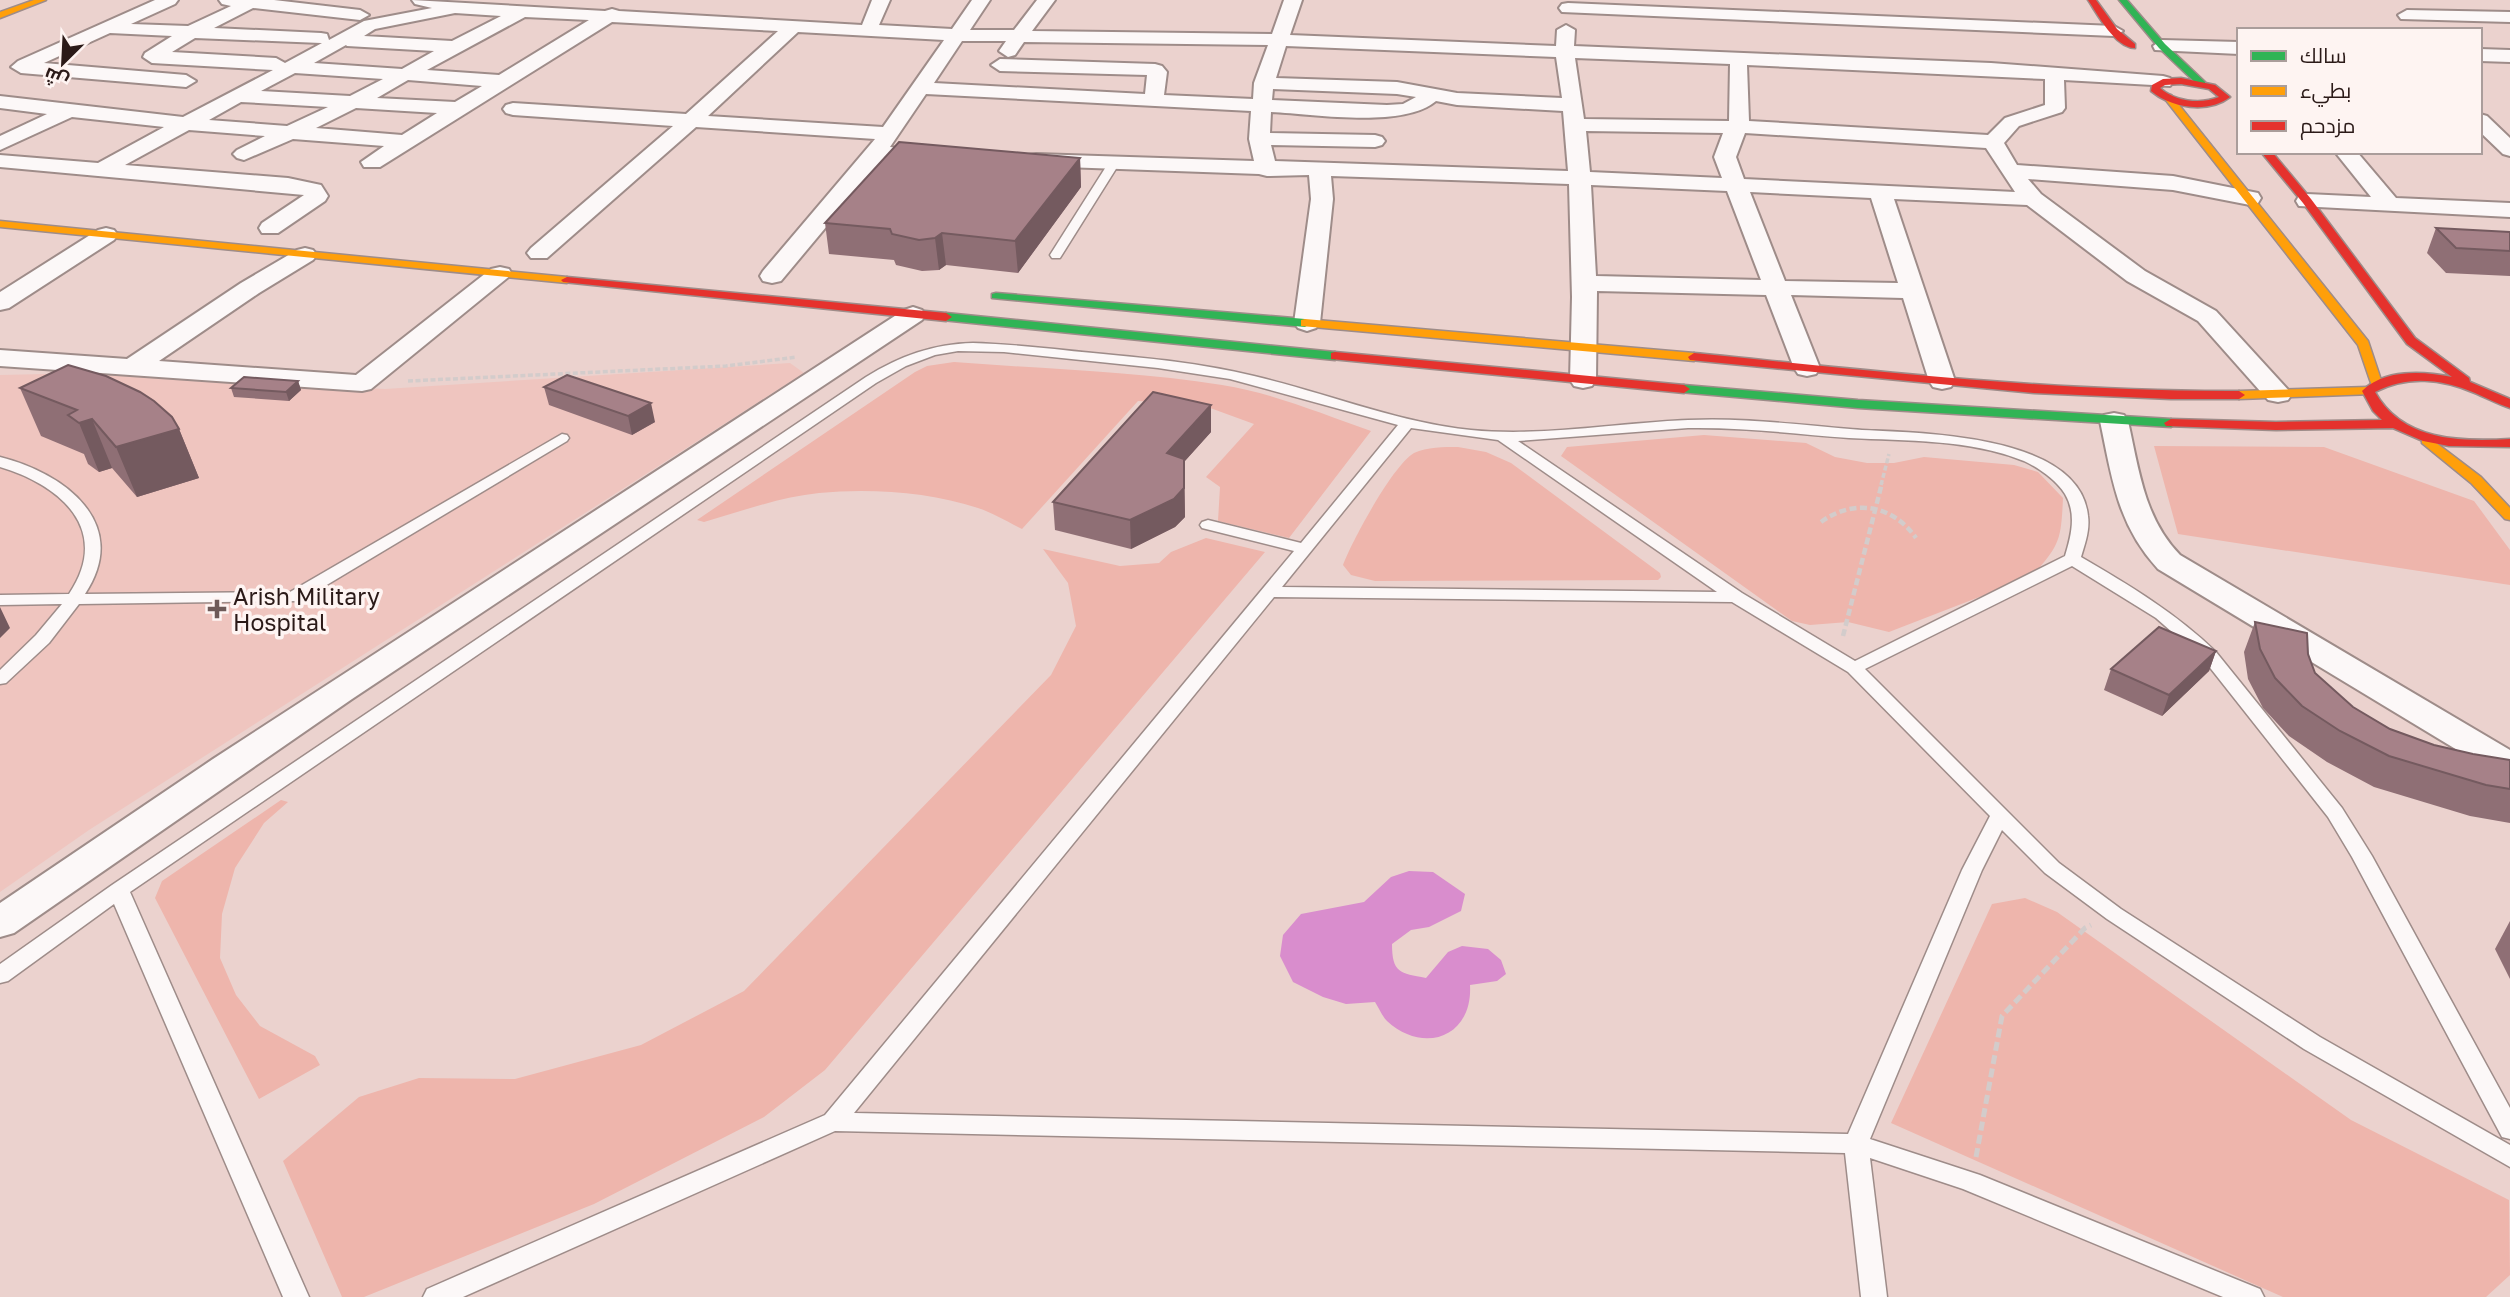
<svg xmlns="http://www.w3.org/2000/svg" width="2510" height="1297" font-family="'Golos Text',Cairo,sans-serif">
<rect width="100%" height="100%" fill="#ebd2ce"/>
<path fill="#efc5bf" d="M790,363L804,373L89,830L0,892V375L92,373L385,389Z"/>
<path fill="#eeb5ac" d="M954,362C1043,369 1133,371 1222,385C1273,393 1322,414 1371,431L1289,538L1218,521L1220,487L1206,477L1254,424L1202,405L1138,401L1022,529C1008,522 993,513 978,508C930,492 870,488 819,493C780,497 742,511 704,522L697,520L915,372L927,366Z
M1704,435L1806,443L1835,457L1867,463H1894L1924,457L2014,465L2038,472L2063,498C2061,541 2060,545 2031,577L1889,632L1848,622L1810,625L1792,621L1561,456L1567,447Z
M2154,446L2324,447L2474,501L2510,550V585L2178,534Z
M1458,447L1486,452L1511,463L1660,573L1661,577L1658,580L1375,581L1351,575L1343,565C1352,541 1393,465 1414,453C1427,447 1444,447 1458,447Z
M1206,538L1265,552L825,1070L764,1117L594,1204L364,1297H342L283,1161L359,1097L419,1078L515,1079L641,1045L744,991L1051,675L1076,626L1068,583L1043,549L1120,566L1159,563L1171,552Z
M281,800L288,802L264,823L235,868L222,914L220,958L236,995L260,1026L315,1056L320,1065L259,1099L155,898L162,881Z
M2025,898L2057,912L2351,1120L2509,1200L2510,1275L2486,1297H2283L1891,1123L1992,904Z"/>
<path fill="#d98dcd" d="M1409,871L1433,872L1465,894L1461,911L1429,927L1411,930L1392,944C1392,973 1400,973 1426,978L1448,952L1462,946L1488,949L1501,960L1506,974L1497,981L1470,985C1473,1037 1424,1055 1387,1021C1382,1016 1379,1008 1375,1002L1346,1004L1323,997L1293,982L1280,956L1283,935L1301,914L1364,902L1391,877Z"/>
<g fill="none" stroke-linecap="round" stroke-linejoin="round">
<g stroke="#9e8c89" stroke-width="3">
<path id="lane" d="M1109,162L1119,164L1060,258H1052L1050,255Z
M973,343C1013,344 1053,349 1093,353C1147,358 1201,363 1254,376C1327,393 1396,422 1471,430C1543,437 1615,423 1688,420C1746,417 1804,426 1862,430C1921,433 2080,434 2088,516C2090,530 2085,544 2081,557C2129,585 2176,613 2216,652L2342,808L2372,856L2510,1108V1139L2502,1137L2352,857L2328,817L2204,660L2156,618L2072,566L1865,669L2059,863L2121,909L2320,1037L2510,1145V1167L2304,1049L2107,919L2045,873L2002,830L1982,870L1870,1139L1980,1175L2260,1289L2264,1297H2223L1963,1189L1870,1158L1887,1297H1861L1845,1153L835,1131L463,1297H423L427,1289L825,1115L1294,551L1202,528L1200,525L1202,522L1208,520L1301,543L1398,425L1230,379L1158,368L1004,352L958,351L935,355L906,366L876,383L130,892L309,1297H283L114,904L8,981L0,983V964L112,885L866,377C900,356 933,344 973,343ZM1411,428L1498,440L1717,592L1282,587ZM1688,428C1742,427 1795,434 1849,438C1906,441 1970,439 2024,461C2039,468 2056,480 2065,494C2077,514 2071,536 2065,556L1855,661L1742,593L1518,441ZM1274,597L1732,602L1848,672L1990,816L1962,870L1848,1134L854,1113Z
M562,434L567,435L569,438L567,441L300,601L79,604L49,643L6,683L0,684V670L36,635L62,604L0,605V595L69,594C112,530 61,485 0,467V457C64,473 132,523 85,594L290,592Z"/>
</g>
<g stroke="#9e8c89" stroke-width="4">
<path id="street" d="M155,0H178L175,4L131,24L188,26L231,6L222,4L219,0H274L360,10L369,15L360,20L253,8L214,28L321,33L327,34L329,40L364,21L432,8L415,4L412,0L605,11L612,9L619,11L862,25L872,0H890L879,25L952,29L972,0H990L970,30H1014L1037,0H1055L1032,31L1272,34L1284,0H1302L1290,35L1556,46L1557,30L1566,25L1575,30L1574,46L1991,63L2163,76L2170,78L2173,82L2170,86L2064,80L2065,108L2062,112L2019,126L2004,143L2017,165L2173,176L2258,193L2261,198L2258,203L2250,205L2173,190L2028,179L2041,194L2145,271L2216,311L2292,394L2288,400L2278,402L2268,400L2198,321L2127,281L2027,205L1894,199L1955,381L1951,387L1942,389L1933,387L1929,381L1903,298L1791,295L1820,368L1816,374L1807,376L1798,374L1794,368L1766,295L1597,291L1596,380L1592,386L1583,388L1574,386L1570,380L1572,297L1569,184L1331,176L1333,199L1320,323L1316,328L1307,331L1298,328L1294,323L1311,199L1309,175L1267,176L1259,174L1036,166L1028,165L1025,160L1028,155L1036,154L1254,161L1249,139L1251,111L926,94L890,147L940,152L944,156L940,160H882L781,281L772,283L763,281L760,276L763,271L875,139L696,127L547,258H531L527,253L531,248L673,126L513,115L506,113L503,109L506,105L513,103L686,114L778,31L612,22L380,167H364L361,162L384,146L293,139L244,160L237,158L233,154L237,150L265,136L189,130L125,165L288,178L321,185L328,196L325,201L278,233H262L259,228L262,223L304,195L0,167V155L98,163L164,127L72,117L0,150V136L47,114L0,108V96L183,117L273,70L152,63L143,57L145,53L172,36L110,33L44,63L186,75L196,81L186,87L21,73L11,67L18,61ZM455,13L501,16L452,41L364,36L375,29ZM525,17L589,20L499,75L427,70ZM798,32L944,40L883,127L708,116ZM195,38L321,43H322L285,63L276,58L172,52ZM962,41H1006L999,51L1008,57L1015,55L1024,42L1268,45L1254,83L1253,99L1164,95L1167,72L1162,66L1155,64L1000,59L991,65L1000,71L1147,75L1145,94L934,83ZM346,45L347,46L434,51L402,69L314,63ZM1286,46L1556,57L1562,98L1457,93L1397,82L1276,78ZM1575,58L1730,64L1729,121L1584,119ZM1747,65L2045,79V105L2005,118L1988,135L1749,121ZM295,73L383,79L350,96L261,91ZM408,80L482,86L455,102L377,98ZM1273,89L1397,94L1416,97L1403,104L1387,105L1272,100ZM1436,101L1457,105L1563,111L1568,171L1275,161L1271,145L1375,147L1382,145L1385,141L1382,137L1375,135L1270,133L1271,112C1314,114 1403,129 1436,101ZM241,102L328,107L287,126L209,120ZM356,108L437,113L402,135L316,128ZM1586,131L1723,133L1714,157L1722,178L1590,172ZM1745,133L1986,148L2015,192L1744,179L1736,157ZM1591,185L1727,191L1761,280L1596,276ZM1750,192L1871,198L1898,283L1785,281Z
M1568,3L2114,26L2123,31L2114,36L1562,12L1559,8L1562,4Z
M2407,10L2510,12V22L2401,19L2398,15Z
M2162,40L2239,42V54L2155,50L2153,46Z
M2480,49L2510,50V62L2480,61Z
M2480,114L2487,116L2510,138V156L2503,154L2480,132Z
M2335,152H2357L2396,198L2510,203V217L2299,206L2296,201L2299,196L2307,194L2371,197Z
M106,228L114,230L118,235L114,240L9,308L0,310V292L98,230Z
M305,248L313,250L317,255L313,260L259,293L159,361L356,375L491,269L500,267L509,269L512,274L371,389L362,391L0,366V350L127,359L241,283L297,250Z
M913,307L922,310L926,315L922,320L352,699L14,933L0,937V903L213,759L904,310Z
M2114,413L2124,415L2128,421C2139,470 2144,518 2180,555L2510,750V778L2497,774L2158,569C2117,524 2112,478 2100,421L2104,415Z"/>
</g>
<g stroke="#9e8c89" stroke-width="3">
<path id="fast" d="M2119,0H2127L2165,44L2205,82V86H2199L2159,48Z
M996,293L1305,319L1311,323L1305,327L992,298V294Z
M946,313L1335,352L1341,356L1335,360L942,320L940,317Z
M1684,385L1858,400L2171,419L2178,423L2171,427L1858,408L1679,392V386Z"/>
</g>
<g stroke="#9e8c89" stroke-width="3">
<path id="slow" d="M34,0H46L0,18V12Z
M2165,95H2171L2368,341L2382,383L2380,386H2372L2358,345L2165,99Z
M0,221L567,277L573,280L567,283L0,227Z
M1305,319L1694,353L1700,357L1694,361L1301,326V320Z
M2368,387L2374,391L2373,394L2239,399L2233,395L2239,391Z
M2427,436L2481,477L2510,508V520L2505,519L2471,483L2422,443V437Z"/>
</g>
<g stroke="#9e8c89" stroke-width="3">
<path id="jam" d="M2088,0H2096L2117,29L2135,44V48C2115,48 2098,15 2088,0Z
M2181,78L2215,85L2230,97C2208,114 2171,108 2151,91L2152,85L2163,79ZM2181,84L2209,89L2219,97C2200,105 2174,101 2160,88L2165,85Z
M2261,152H2272L2311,199L2415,338L2469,378L2470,382L2510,399V408C2498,404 2487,398 2475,393C2441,379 2408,375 2375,392C2402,441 2460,442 2510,439V447L2449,446L2423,441L2393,428L2276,430L2166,426L2164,423L2171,419L2276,422L2382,420L2373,411L2362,391C2384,369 2423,371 2452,377L2407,344L2303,203Z
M567,277L946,313L952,317L946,321L563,282L561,280Z
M1335,352L1684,385L1690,389L1684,393L1331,359V353Z
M1694,353C1876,371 2056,392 2239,391L2245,395L2239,399H2171L2034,393L1690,360L1688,357Z"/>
</g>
<path stroke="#d3cccb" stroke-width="3.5" stroke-dasharray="5 2.5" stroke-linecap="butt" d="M408,381L726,366L797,357
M1881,485L1889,454"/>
<path stroke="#d3cccb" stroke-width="4.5" stroke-dasharray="7 3.5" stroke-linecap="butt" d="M1821,522C1854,498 1893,505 1916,538
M1843,636L1882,483"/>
<path stroke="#d3cccb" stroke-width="5" stroke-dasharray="9 4.5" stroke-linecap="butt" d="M1976,1157L2002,1016L2085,928L2091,925"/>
<use href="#lane" fill="#fcf8f8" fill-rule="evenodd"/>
<use href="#street" fill="#fcf8f8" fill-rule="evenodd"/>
<use href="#fast" fill="#30b455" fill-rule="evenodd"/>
<use href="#slow" fill="#ff9f0a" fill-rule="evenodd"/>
<use href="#jam" fill="#e5322d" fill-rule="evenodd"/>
</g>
<path fill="#8f6f75" d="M1080,158L1081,187L1018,273L946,265L939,270L922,271L896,265L894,260L829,254L825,223Z
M2436,228L2510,232V276L2446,273L2427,253Z
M298,381L301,390L289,401L234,397L231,388Z
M544,387L655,422L632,435L549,405Z
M20,388L179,429L199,478L137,497L112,468L99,472L88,464L84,454L41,436Z
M1211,405V432L1184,462L1185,517L1175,527L1131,549L1055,530L1053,502Z
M2255,622L2308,654L2315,673L2353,707L2390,729L2434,745L2473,754L2510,760V823L2470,816L2374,787L2327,762L2289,736L2263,708L2248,679L2244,652Z
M2216,651L2209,671L2162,716L2104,690L2111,669Z
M2510,921V979L2495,949Z"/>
<path fill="#745a5f" d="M1080,158L1081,187L1018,273L1015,241Z
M942,233L946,265L939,270L935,238Z
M298,381L301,390L289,401L286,392Z
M651,403L655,422L632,435L628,416Z
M1211,405V432L1184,462L1185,517L1175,527L1131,549L1130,520L1167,453Z
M92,419L112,468L99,472L79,423Z
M179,429L199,478L137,497L116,447Z
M0,607L10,628L0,638Z
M2216,651L2209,671L2162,716L2169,695Z"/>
<path fill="#a68188" stroke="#745a5f" stroke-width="2" d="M899,142L1080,158L1015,241L942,233L935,238L919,240L892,234L890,229L825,223Z
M2436,228L2510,232V251L2456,248Z
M68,365L106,376L140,392L154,401L172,417L179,429L116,447L92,419L79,423L68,415L77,410L20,388Z
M567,375L651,403L628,416L544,387Z
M244,377L298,381L286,392L231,388Z
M1153,392L1211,405L1167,453L1184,459V488L1174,499L1130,520L1053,502Z
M2255,622L2307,633L2308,654L2315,673L2353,707L2390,729L2434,745L2473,754L2510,760V789L2486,785L2389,756L2340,731L2302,706L2275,678L2260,649Z
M2159,627L2216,651L2169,695L2111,669Z"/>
<path fill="#6e5a58" stroke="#fef4f2" stroke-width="2.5" d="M213.5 598.5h7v7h7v7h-7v7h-7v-7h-7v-7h7z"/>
<g text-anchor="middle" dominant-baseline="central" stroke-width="7" stroke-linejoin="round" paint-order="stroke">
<g font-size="23" fill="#2b1a18" stroke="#fef4f2" text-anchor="start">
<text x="233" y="596">Arish Military<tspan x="233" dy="26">Hospital</tspan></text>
</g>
</g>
<rect x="2237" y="28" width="245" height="126" fill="#fef4f2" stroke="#aa9d9b" stroke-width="2"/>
<rect x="2251" y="51" width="35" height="10" fill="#30b455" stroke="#aa9d9b" stroke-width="2"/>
<text x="2300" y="63" font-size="21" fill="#2b1a18">سالك</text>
<rect x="2251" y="86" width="35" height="10" fill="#ff9f0a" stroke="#aa9d9b" stroke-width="2"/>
<text x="2300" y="98" font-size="21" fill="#2b1a18">بطيء</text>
<rect x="2251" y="121" width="35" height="10" fill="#e5322d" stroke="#aa9d9b" stroke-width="2"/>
<text x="2300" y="133" font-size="21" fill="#2b1a18">مزدحم</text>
<g transform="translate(63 63) rotate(204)" stroke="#fef4f2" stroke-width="5" paint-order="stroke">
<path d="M0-5L12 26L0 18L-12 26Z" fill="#2b1a18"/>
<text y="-10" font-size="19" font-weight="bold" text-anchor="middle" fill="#2b1a18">ش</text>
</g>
</svg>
